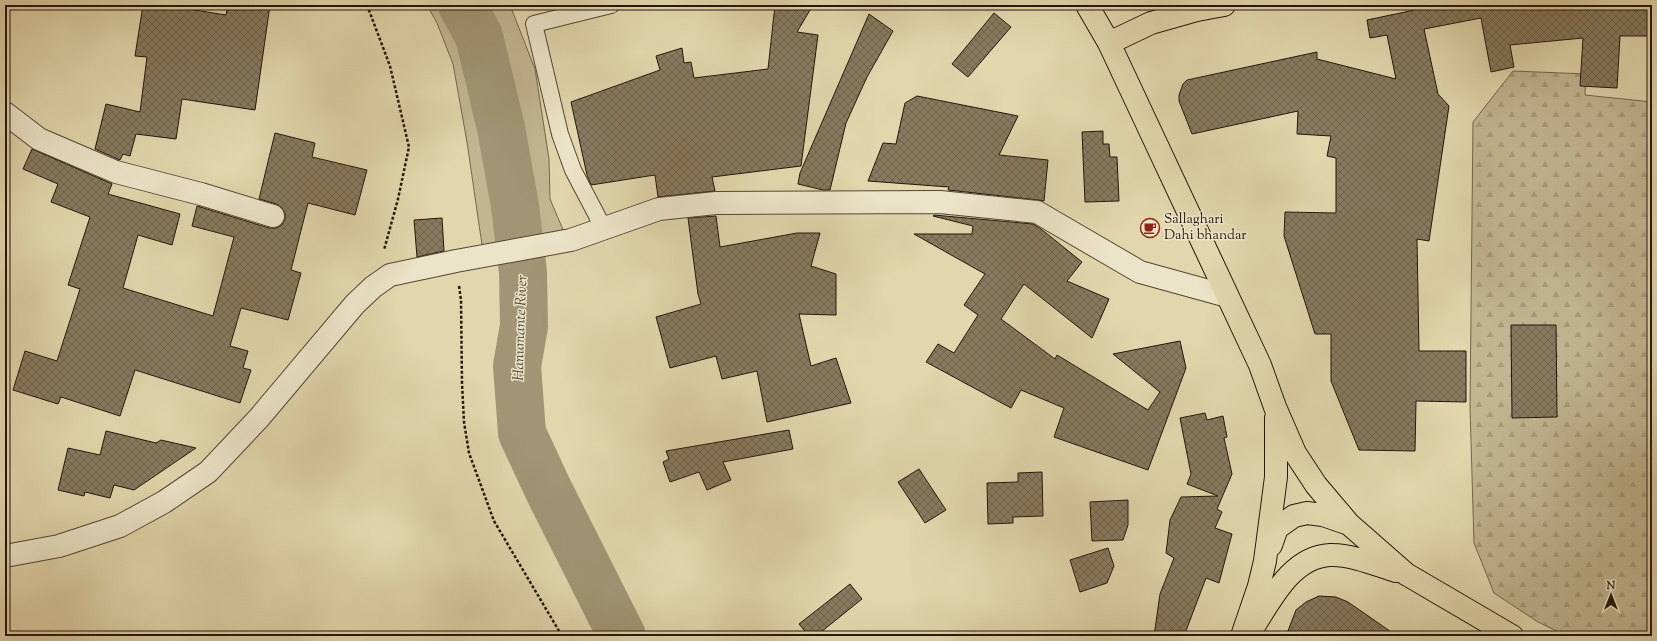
<svg xmlns="http://www.w3.org/2000/svg" width="1657" height="641" font-family="'Sorts Mill Goudy',serif">
<defs>
<pattern id="forest-firs" width="22" height="20" patternUnits="userSpaceOnUse"><rect width="22" height="20" fill="#c2b591"/><path d="M5 1l3.5 6h-7zM16 11l3.5 6h-7z" fill="#a79b7c"/></pattern>
<pattern id="building-cross-hatch" width="8" height="8" patternUnits="userSpaceOnUse"><rect width="8" height="8" fill="#877a5f"/><path d="M0 0l8 8M0 8l8-8" fill="none" stroke="#6e634d"/></pattern>
</defs>
<rect width="100%" height="100%" fill="#e2d6ac"/>
<filter id="stains"><feTurbulence type="fractalNoise" baseFrequency=".005" numOctaves="4"/><feColorMatrix values="0 0 0 0 .2 0 0 0 0 .09 0 0 0 0 .02 0 0 0 .5 -.17"/></filter>
<radialGradient id="worn" r=".72"><stop offset=".6" stop-color="#630" stop-opacity="0"/><stop offset="1" stop-color="#630" stop-opacity=".3"/></radialGradient>
<path fill="#c2b591" stroke="#73664e" d="M427,5H510L535,69L549,159L550,199L564,232L482,245L467,142L453,64L437,23Z"/>
<path fill="url(#forest-firs)" stroke="#73664e" d="M1513,71L1586,74L1585,95L1652,102V636H1567L1538,622L1494,593L1474,543L1470,407L1473,122Z"/>
<g fill="none" stroke-linecap="round" stroke-linejoin="round">
<path stroke="#a19576" stroke-width="48" d="M462,5L479,36L501,128L515,206L523,272L524,326L517,366L522,433L548,489L622,636"/>
</g>
<path fill="url(#building-cross-hatch)" stroke="#24160c" d="M143,5H163L226,15L228,5H270L255,110L182,99L176,139L136,134L130,156L123,154L120,160L95,149L106,104L140,112L147,57L135,56Z
M775,5H813L797,32L818,35L801,166L712,177L715,191L658,197L655,175L591,185L587,175L571,102L660,70L656,56L682,48L684,63L691,62L694,78L768,69Z
M1424,5H1652V36H1620L1617,88L1580,86L1583,38L1510,45L1514,67L1491,72L1481,18L1424,29L1438,94L1449,106L1429,241L1417,239L1419,351H1466V402L1416,401L1415,451L1359,450L1331,381V334H1315L1284,236L1285,212L1336,213V158L1327,156L1331,136L1297,134L1298,111L1192,134L1179,101V95L1183,84L1187,80L1317,52V59L1396,79L1387,35L1370,38L1367,20L1424,8Z
M994,13L1011,27L968,77L952,64Z
M869,14L893,31L867,77L846,123L830,190H823L798,184L800,173Z
M917,96L1018,116L999,155L1048,160L1044,201L1038,200L948,190L949,187L868,181L883,143L896,144L905,103Z
M1103,131V144H1109L1110,157H1117L1119,201L1085,202L1082,132Z
M275,133L315,143L312,157L367,170L355,215L308,203L291,270L301,273L288,320L241,308L230,346L248,351L243,368L251,370L240,403L135,370L120,416L61,397L58,404L13,390L25,351L57,361L80,289L68,285L90,217L51,202L58,184L23,169L32,149L112,184L108,194L180,214L172,245L138,235L123,288L213,316L234,237L192,226L197,206L269,228H276L282,225L285,219V214L282,208L277,204L259,199Z
M934,215L1033,224L1041,229L1082,262L1067,281L1109,299L1092,338L1024,284L1001,319L1055,359L1057,355L1148,410L1160,392L1113,354L1180,341L1186,368L1148,470L1054,437L1064,408L1021,390L1011,408L926,362L938,344L954,353L978,315L964,305L985,274L914,234H972L973,226L933,216Z
M716,216L720,247L797,233H820L811,266L836,274V315L799,314L811,366L836,358L851,403L767,422L757,371L722,379L716,356L670,368L656,317L701,304L698,294L688,218Z
M442,218L444,251L417,257L414,220Z
M1511,325H1556L1557,417L1512,418Z
M1205,413L1207,420L1223,416L1227,437L1224,438L1232,474L1217,509L1222,512L1215,528L1232,534L1219,583L1206,578L1184,636H1154L1160,594L1174,558L1166,553L1170,520L1181,497L1218,496L1187,484L1191,474L1180,418Z
M789,430L793,449L723,462L731,480L707,490L699,472L670,482L663,462L669,459L666,451Z
M106,431L156,443L161,440L196,448L134,490L114,485L110,498L85,492L84,496L58,490L68,448L100,455Z
M919,469L946,510L925,523L898,482Z
M1042,472L1043,516L1013,517V523L988,524L987,483L1018,482V473Z
M1128,500V525L1123,540L1092,541L1090,502Z
M1108,548L1114,566L1107,583L1080,592L1070,560Z
M850,584L862,599L816,636H809L799,624Z
M1319,596L1336,597L1348,602L1397,636H1286L1296,610L1306,602Z"/>
<g fill="none" stroke-linecap="round" stroke-linejoin="round">
<g stroke="#544634" stroke-width="18">
<path id="service" d="M604,229L573,170L560,134L534,24L611,5"/>
</g>
<g stroke="#544634" stroke-width="24">
<path id="minor" d="M5,113L39,139L116,172L201,194L273,216
M5,556L59,546L120,526L164,502L208,472L259,418L355,304L373,287L390,275L456,261L571,240L659,209L716,203L940,202L1037,212L1140,272L1227,296"/>
</g>
<g stroke="#24160c" stroke-width="24">
<path id="primary" d="M1087,5L1109,43L1260,365L1275,407L1295,453L1316,485L1349,524L1406,574L1512,636
M1109,43L1151,23L1197,10L1224,5
M1271,545L1277,528L1294,516L1307,513L1323,515L1349,524
M1254,626C1272,598 1292,557 1330,555C1350,554 1377,565 1396,571
M1242,636L1259,586L1265,561L1276,477V418"/>
</g>
<path stroke="#24160c" stroke-width="2.5" stroke-dasharray="3 2" stroke-linecap="butt" d="M367,5L390,66L409,147L398,199L384,250
M459,286L461,300L462,383L464,422L469,453L494,521L562,636"/>
<use href="#service" stroke="#ece4c9" stroke-width="16"/>
<use href="#minor" stroke="#ece4c9" stroke-width="22"/>
<use href="#primary" stroke="#e2d6ac" stroke-width="22"/>
</g>
<defs>
<g id="cafe-ring" transform="scale(1)"><circle r="9.5" fill="#ece4c9" stroke="#8f2418" stroke-width="1.5"/><path d="M-5.5-4.5H6V0H3Q3 3.5 0 3.5H-2.5Q-5.5 3.5-5.5 0ZM3-3.2v2h1.7v-2ZM-6 4.5H4V6H-6Z" fill="#8f2418"/></g>
</defs>
<g fill-rule="evenodd">
<use href="#cafe-ring" x="1150" y="228"/>
</g>
<g text-anchor="middle" dominant-baseline="central" stroke-width="3" stroke-linejoin="round" paint-order="stroke">
<g font-size="14" fill="#24160c" stroke="#ece4c9" text-anchor="start">
<text x="1164" y="220">Sallaghari<tspan x="1164" dy="16">Dahi bhandar</tspan></text>
</g>
<g font-size="15" font-style="italic" fill="#564936" stroke="#ece4c9">
<text transform="translate(521 328) rotate(-88)">Hanumante River</text>
</g>
</g>
<rect width="1657" height="641" fill="none" stroke="#e2d6ac" stroke-width="20"/>
<rect x="6" y="6" width="1645" height="629" fill="none" stroke="#24160c" stroke-width="2"/>
<rect x="10" y="10" width="1637" height="621" fill="none" stroke="#24160c"/>
<g transform="translate(1611 595)" stroke="#ece4c9" stroke-width="3" paint-order="stroke">
<path d="M0-3L7 15L0 10L-7 15Z" fill="#24160c"/>
<text y="-6" font-size="11" font-weight="bold" text-anchor="middle" fill="#24160c">N</text>
</g>
<rect width="100%" height="100%" filter="url(#stains)"/>
<rect width="100%" height="100%" fill="url(#worn)"/>
</svg>
